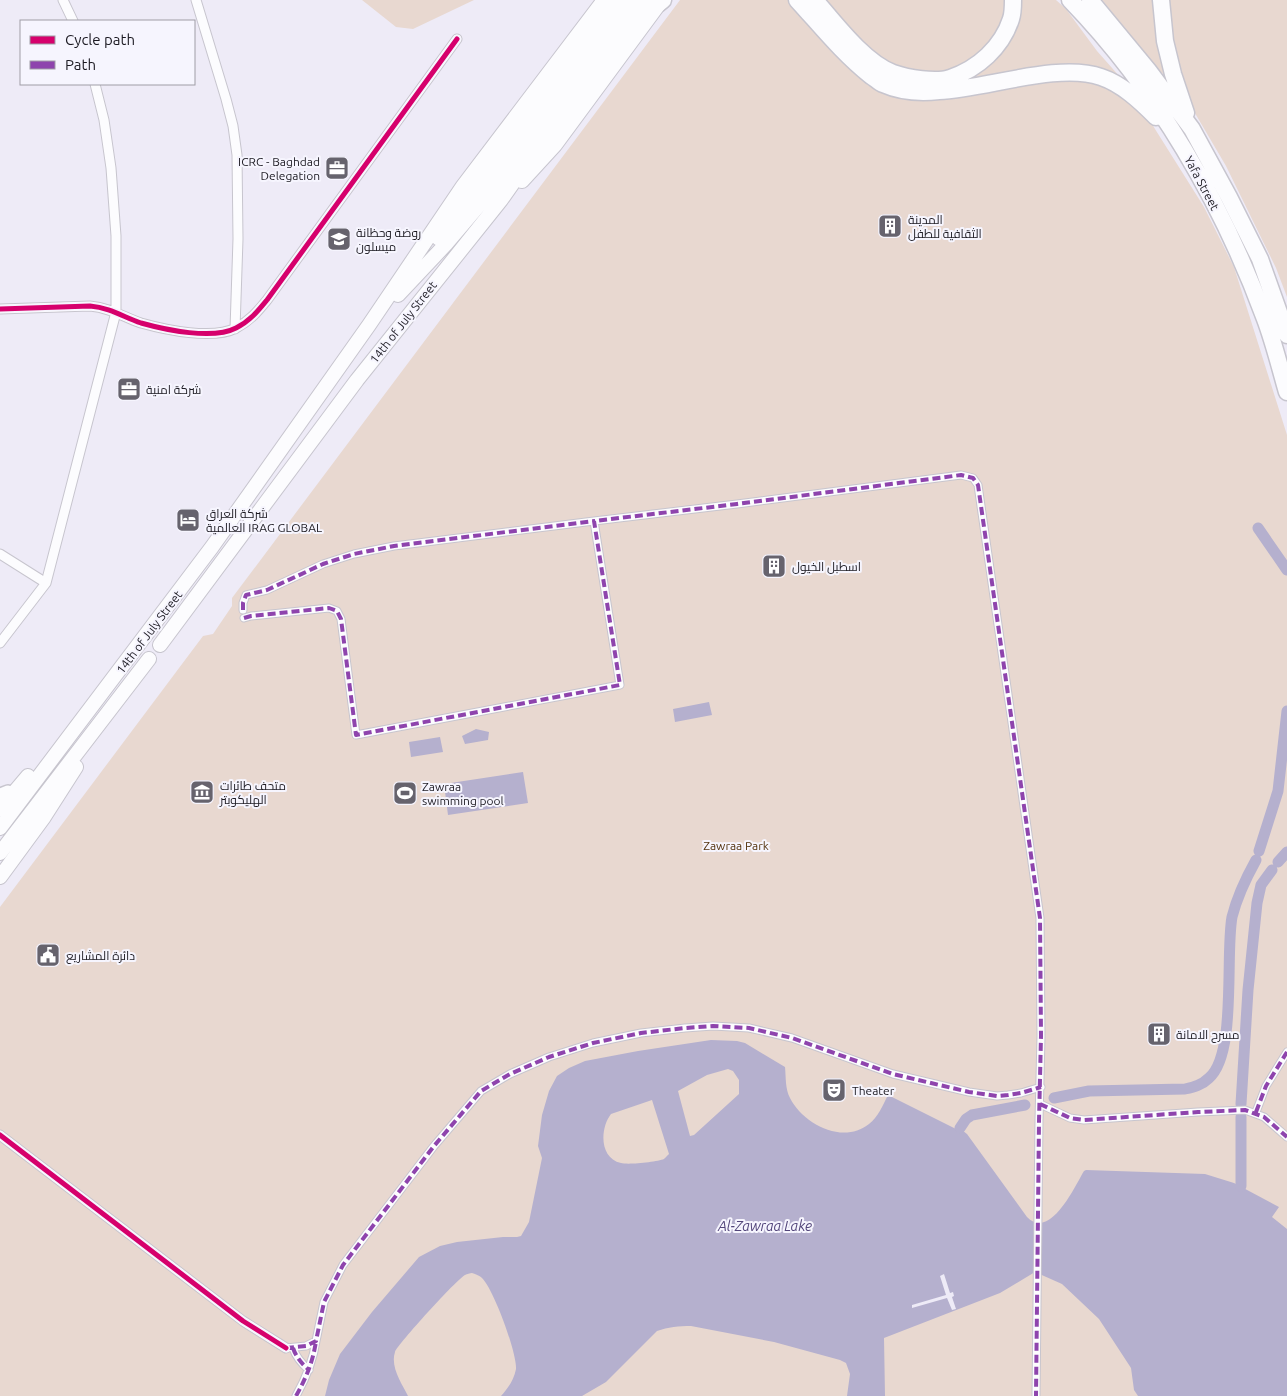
<svg xmlns="http://www.w3.org/2000/svg" width="1287" height="1396" font-family="Ubuntu,Cairo,sans-serif">
<rect width="100%" height="100%" fill="#eeebf7"/>
<path fill="#e8d8d0" d="M362,0H474L413,29L396,27Z
M680,0H1056L1066,9L1097,51L1128,86L1204,207L1234,267L1287,435V1396H0V907L203,636L213,634L232,606V598Z
M1102,0H1287V297L1276,268L1226,166L1189,103L1153,63Z"/>
<path fill="#b5b0ce" fill-rule="evenodd" d="M709,702L712,715L675,722L673,709Z
M476,729L489,732L488,740L465,744L462,736Z
M440,737L443,752L411,757L409,742Z
M523,772L528,803L448,815L444,784Z
M711,1040L737,1041L745,1043L785,1067C786,1077 785,1089 790,1098C803,1124 843,1145 869,1124C878,1117 883,1105 888,1095L956,1129L958,1127L967,1134L1027,1217C1050,1241 1075,1186 1084,1171L1086,1170L1205,1174L1234,1183L1279,1207L1272,1217L1287,1229V1396H1138L1134,1390L1131,1368L1099,1319L1062,1284L1035,1272L1000,1293L884,1338L885,1396H847L850,1374L846,1363L840,1360L774,1342L691,1326C679,1326 668,1327 657,1331L606,1382L582,1396H501C508,1388 514,1380 516,1369C517,1353 494,1290 482,1278C480,1276 476,1274 472,1273C470,1273 467,1274 465,1275C457,1279 398,1344 395,1352C390,1367 402,1384 408,1396H325L329,1380L340,1354L372,1312L419,1257L440,1246L457,1242L503,1237H517L521,1236L529,1222L542,1158L538,1146L542,1115L549,1091L557,1076L569,1068L585,1061L638,1051ZM728,1069L733,1071L739,1080V1094L694,1135L690,1136L678,1091L707,1075ZM652,1100L669,1154C669,1154 664,1159 664,1159C657,1162 628,1165 621,1163C599,1158 600,1128 611,1114Z"/>
<path fill="#eeebf7" d="M944,1274L950,1293L953,1292L954,1296L952,1297L956,1309L952,1310L947,1298L912,1308V1305L946,1295L940,1276Z"/>
<g fill="none" stroke-linecap="round" stroke-linejoin="round">
<path stroke="#b5b0ce" stroke-width="11" d="M1258,528L1287,570
M1259,851L1278,791L1287,711
M1278,862L1287,852
M1054,1098L1089,1091L1185,1089C1194,1087 1202,1085 1209,1078C1237,1054 1225,955 1232,917C1237,897 1246,878 1256,860
M1241,1104L1248,990L1257,903L1261,885L1272,870
M960,1128L966,1119L972,1115L1025,1105
M1241,1186V1117"/>
<g stroke="#c7c5ce" stroke-width="9">
<path id="pedestrian" d="M243,610V603L246,595L267,590L323,564L354,554L394,546L594,521
M244,618L251,616L329,608L337,611L341,619L356,735L620,685L594,521L737,504L961,475L973,478L978,485L1040,918L1041,1036L1039,1121L1036,1396
M1040,1104L1070,1118L1084,1120L1198,1112L1245,1110L1264,1117L1287,1137
M1256,1112L1266,1086L1287,1052
M286,1348L306,1346L316,1341L324,1302L343,1265L434,1146L481,1091L510,1074L549,1057L593,1043L641,1033L685,1028L713,1026L749,1028L792,1038L893,1074L969,1092L997,1096L1008,1095L1021,1093L1041,1087
M293,1348C296,1357 302,1364 309,1370
M296,1396C306,1378 313,1362 316,1341"/>
</g>
<g stroke="#c7c5ce" stroke-width="11">
<path id="minor" d="M63,0L73,21
M196,0L226,99L233,126L237,155L238,239L235,329
M0,309L90,306C111,308 123,317 141,323C166,330 213,340 236,328C250,321 258,311 267,300L457,39
M0,554L46,583
M0,643L46,583L116,312V236L111,168L104,120L95,84
M0,1135L243,1321L286,1348"/>
</g>
<g stroke="#c7c5ce" stroke-width="14">
<path id="tertiary" d="M0,794L8,791L13,793"/>
</g>
<g stroke="#c7c5ce" stroke-width="16">
<path id="primary" d="M522,181L555,145L662,0
M439,239L618,0
M398,295L446,244L486,197L632,0
M160,645L357,380L501,200L577,92L646,0
M0,809L28,776
M0,828L212,547L369,325L463,186L604,0
M0,853L149,659
M0,877L44,817L76,767"/>
</g>
<g stroke="#c7c5ce" stroke-width="19">
<path id="motorway" d="M797,0C820,25 843,54 871,76C875,78 879,83 883,84C901,92 921,93 939,91C986,89 1058,62 1101,77C1122,84 1140,101 1156,117
M815,0C835,23 864,62 893,73C907,78 936,83 950,78C978,69 1002,47 1011,19C1013,13 1013,6 1013,0
M1070,0C1157,90 1222,202 1265,319C1274,343 1280,368 1287,392
M1090,0L1148,70L1192,129L1229,197L1260,259L1287,335
M1161,0L1165,41L1173,74L1186,113
M658,4L663,0"/>
</g>
<use href="#pedestrian" stroke="#fcfcfe" stroke-width="7"/>
<use href="#minor" stroke="#fcfcfe" stroke-width="9"/>
<use href="#tertiary" stroke="#fcfcfe" stroke-width="11"/>
<use href="#primary" stroke="#fcfcfe" stroke-width="14"/>
<use href="#motorway" stroke="#fcfcfe" stroke-width="16"/>
<path stroke="#8e44ad" stroke-width="4" stroke-dasharray="8 4" stroke-linecap="butt" d="M243,610V603L246,595L267,590L323,564L354,554L394,546L594,521
M244,618L251,616L329,608L337,611L341,619L356,735L620,685L594,521L737,504L961,475L973,478L978,485L1040,918L1041,1036L1039,1121L1036,1396
M1040,1104L1070,1118L1084,1120L1198,1112L1245,1110L1264,1117L1287,1137
M1256,1112L1266,1086L1287,1052
M286,1348L306,1346L316,1341L324,1302L343,1265L434,1146L481,1091L510,1074L549,1057L593,1043L641,1033L685,1028L713,1026L749,1028L792,1038L893,1074L969,1092L997,1096L1008,1095L1021,1093L1041,1087
M293,1348C296,1357 302,1364 309,1370
M296,1396C306,1378 313,1362 316,1341"/>
<g stroke="#f6f5fe" stroke-width="8">
<path id="cycleway" d="M0,309L90,306C111,308 123,317 141,323C166,330 213,340 236,328C250,321 258,311 267,300L457,39
M0,1135L243,1321L286,1348"/>
</g>
<use href="#cycleway" stroke="#d6006c" stroke-width="5"/>
</g>
<defs>
<g id="office-square" transform="scale(1.25)"><rect x="-9" y="-9" width="18" height="18" rx="4" fill="#66636d" stroke="#f6f5fe"/><path d="M-6-3h4V-5.5h4V-3h4V5H-6ZM-1-4.5V-3h2v-1.5ZM-6 0V1H6V0Z" fill="#fff"/></g>
<g id="building-square" transform="scale(1.25)"><rect x="-9" y="-9" width="18" height="18" rx="4" fill="#66636d" stroke="#f6f5fe"/><path d="M-4-6H4V6H1V3H-1V6H-4ZM-2.5-4.3h1.7v1.8h-1.7ZM.8-4.3h1.7v1.8H.8ZM-2.5-1h1.7V.8h-1.7ZM.8-1h1.7V.8H.8Z" fill="#fff"/></g>
<g id="school-square" transform="scale(1.25)"><rect x="-9" y="-9" width="18" height="18" rx="4" fill="#66636d" stroke="#f6f5fe"/><path d="M0-5L7-2L0 1L-7-2ZM-4 1L0 2.5L4 1V4Q0 6-4 4Z" fill="#fff"/></g>
<g id="hotel-square" transform="scale(1.25)"><rect x="-9" y="-9" width="18" height="18" rx="4" fill="#66636d" stroke="#f6f5fe"/><path d="M-6-4.5h1.5V1H6V5H4.5V3h-9V5H-6ZM-4 0a1.8 1.8 0 1 1 3.6 0ZM.5 0V-2.5h3Q6-2.5 6 0Z" fill="#fff"/></g>
<g id="museum-square" transform="scale(1.25)"><rect x="-9" y="-9" width="18" height="18" rx="4" fill="#66636d" stroke="#f6f5fe"/><path d="M0-6L6-3V-2H-6V-3ZM-5-1h2V3h-2ZM-1-1h2V3h-2ZM3-1h2V3H3ZM-6 4H6V6H-6Z" fill="#fff"/></g>
<g id="stadium-square" transform="scale(1.25)"><rect x="-9" y="-9" width="18" height="18" rx="4" fill="#66636d" stroke="#f6f5fe"/><path d="M0-5a6.5 5 0 1 0 0 10a6.5 5 0 1 0 0-10ZM-3.5-1.8h7v3.6h-7Z" fill="#fff"/></g>
<g id="civic-square" transform="scale(1.25)"><rect x="-9" y="-9" width="18" height="18" rx="4" fill="#66636d" stroke="#f6f5fe"/><path d="M-.6-6.5H3V-4.5H.6V-3L4-1V1h2V6H-6V1h2V-1L-.6-3ZM-1.2 2.5V6h2.4V2.5Z" fill="#fff"/></g>
<g id="theatre-square" transform="scale(1.25)"><rect x="-9" y="-9" width="18" height="18" rx="4" fill="#66636d" stroke="#f6f5fe"/><path d="M-5-5.5Q0-4 5-5.5V0Q5 5 0 6Q-5 5-5 0ZM-3.3-2.5H-1v1.5H-3.3ZM1-2.5H3.3v1.5H1ZM-2.8 1Q0 5.5 2.8 1Z" fill="#fff"/></g>
</defs>
<g fill-rule="evenodd">
<use href="#office-square" x="337" y="168"/>
<use href="#building-square" x="890" y="226"/>
<use href="#school-square" x="339" y="239"/>
<use href="#office-square" x="129" y="389"/>
<use href="#hotel-square" x="188" y="520"/>
<use href="#building-square" x="774" y="566"/>
<use href="#museum-square" x="202" y="792"/>
<use href="#stadium-square" x="405" y="793"/>
<use href="#civic-square" x="48" y="955"/>
<use href="#building-square" x="1159" y="1034"/>
<use href="#theatre-square" x="834" y="1090"/>
</g>
<g text-anchor="middle" dominant-baseline="central" stroke-width="4" stroke-linejoin="round" paint-order="stroke">
<g font-size="12" fill="#1c1a22" stroke="#f6f5fe" text-anchor="start">
<text x="320" y="161" text-anchor="end">ICRC - Baghdad<tspan x="320" dy="14">Delegation</tspan></text>
<text x="908" y="219">المدينة<tspan x="908" dy="14">الثقافية للطفل</tspan></text>
<text x="356" y="232">روضة وحظانة<tspan x="356" dy="14">ميسلون</tspan></text>
<text x="146" y="389">شركة امنية</text>
<text x="206" y="513">شركة العراق<tspan x="206" dy="14">العالمية IRAG GLOBAL</tspan></text>
<text x="792" y="566">اسطبل الخيول</text>
<text x="220" y="785">متحف طائرات<tspan x="220" dy="14">الهليكوبتر</tspan></text>
<text x="422" y="786">Zawraa<tspan x="422" dy="14">swimming pool</tspan></text>
<text x="66" y="955">دائرة المشاريع</text>
<text x="1176" y="1034">مسرح الامانة</text>
<text x="852" y="1090">Theater</text>
</g>
<g font-size="12" fill="#1c1a22" stroke="#f6f5fe">
<text transform="translate(1202 183) rotate(62)">Yafa Street</text>
<text transform="translate(403 322) rotate(-52)">14th of July Street</text>
<text transform="translate(149 632) rotate(-53)">14th of July Street</text>
</g>
<g font-size="12" fill="#52310c" stroke="#f6f5fe">
<text x="736" y="845">Zawraa Park</text>
</g>
<g font-size="14" font-style="italic" fill="#52457a" stroke="#f6f5fe">
<text x="765" y="1226">Al-Zawraa Lake</text>
</g>
</g>
<rect x="20" y="20" width="175" height="65" fill="#f6f5fe" stroke="#9f9da6"/>
<rect x="30" y="36" width="25" height="8" fill="#d6006c" stroke="#9f9da6"/>
<text x="65" y="45" font-size="15" fill="#1c1a22">Cycle path</text>
<rect x="30" y="61" width="25" height="8" fill="#8e44ad" stroke="#9f9da6"/>
<text x="65" y="70" font-size="15" fill="#1c1a22">Path</text>
</svg>
